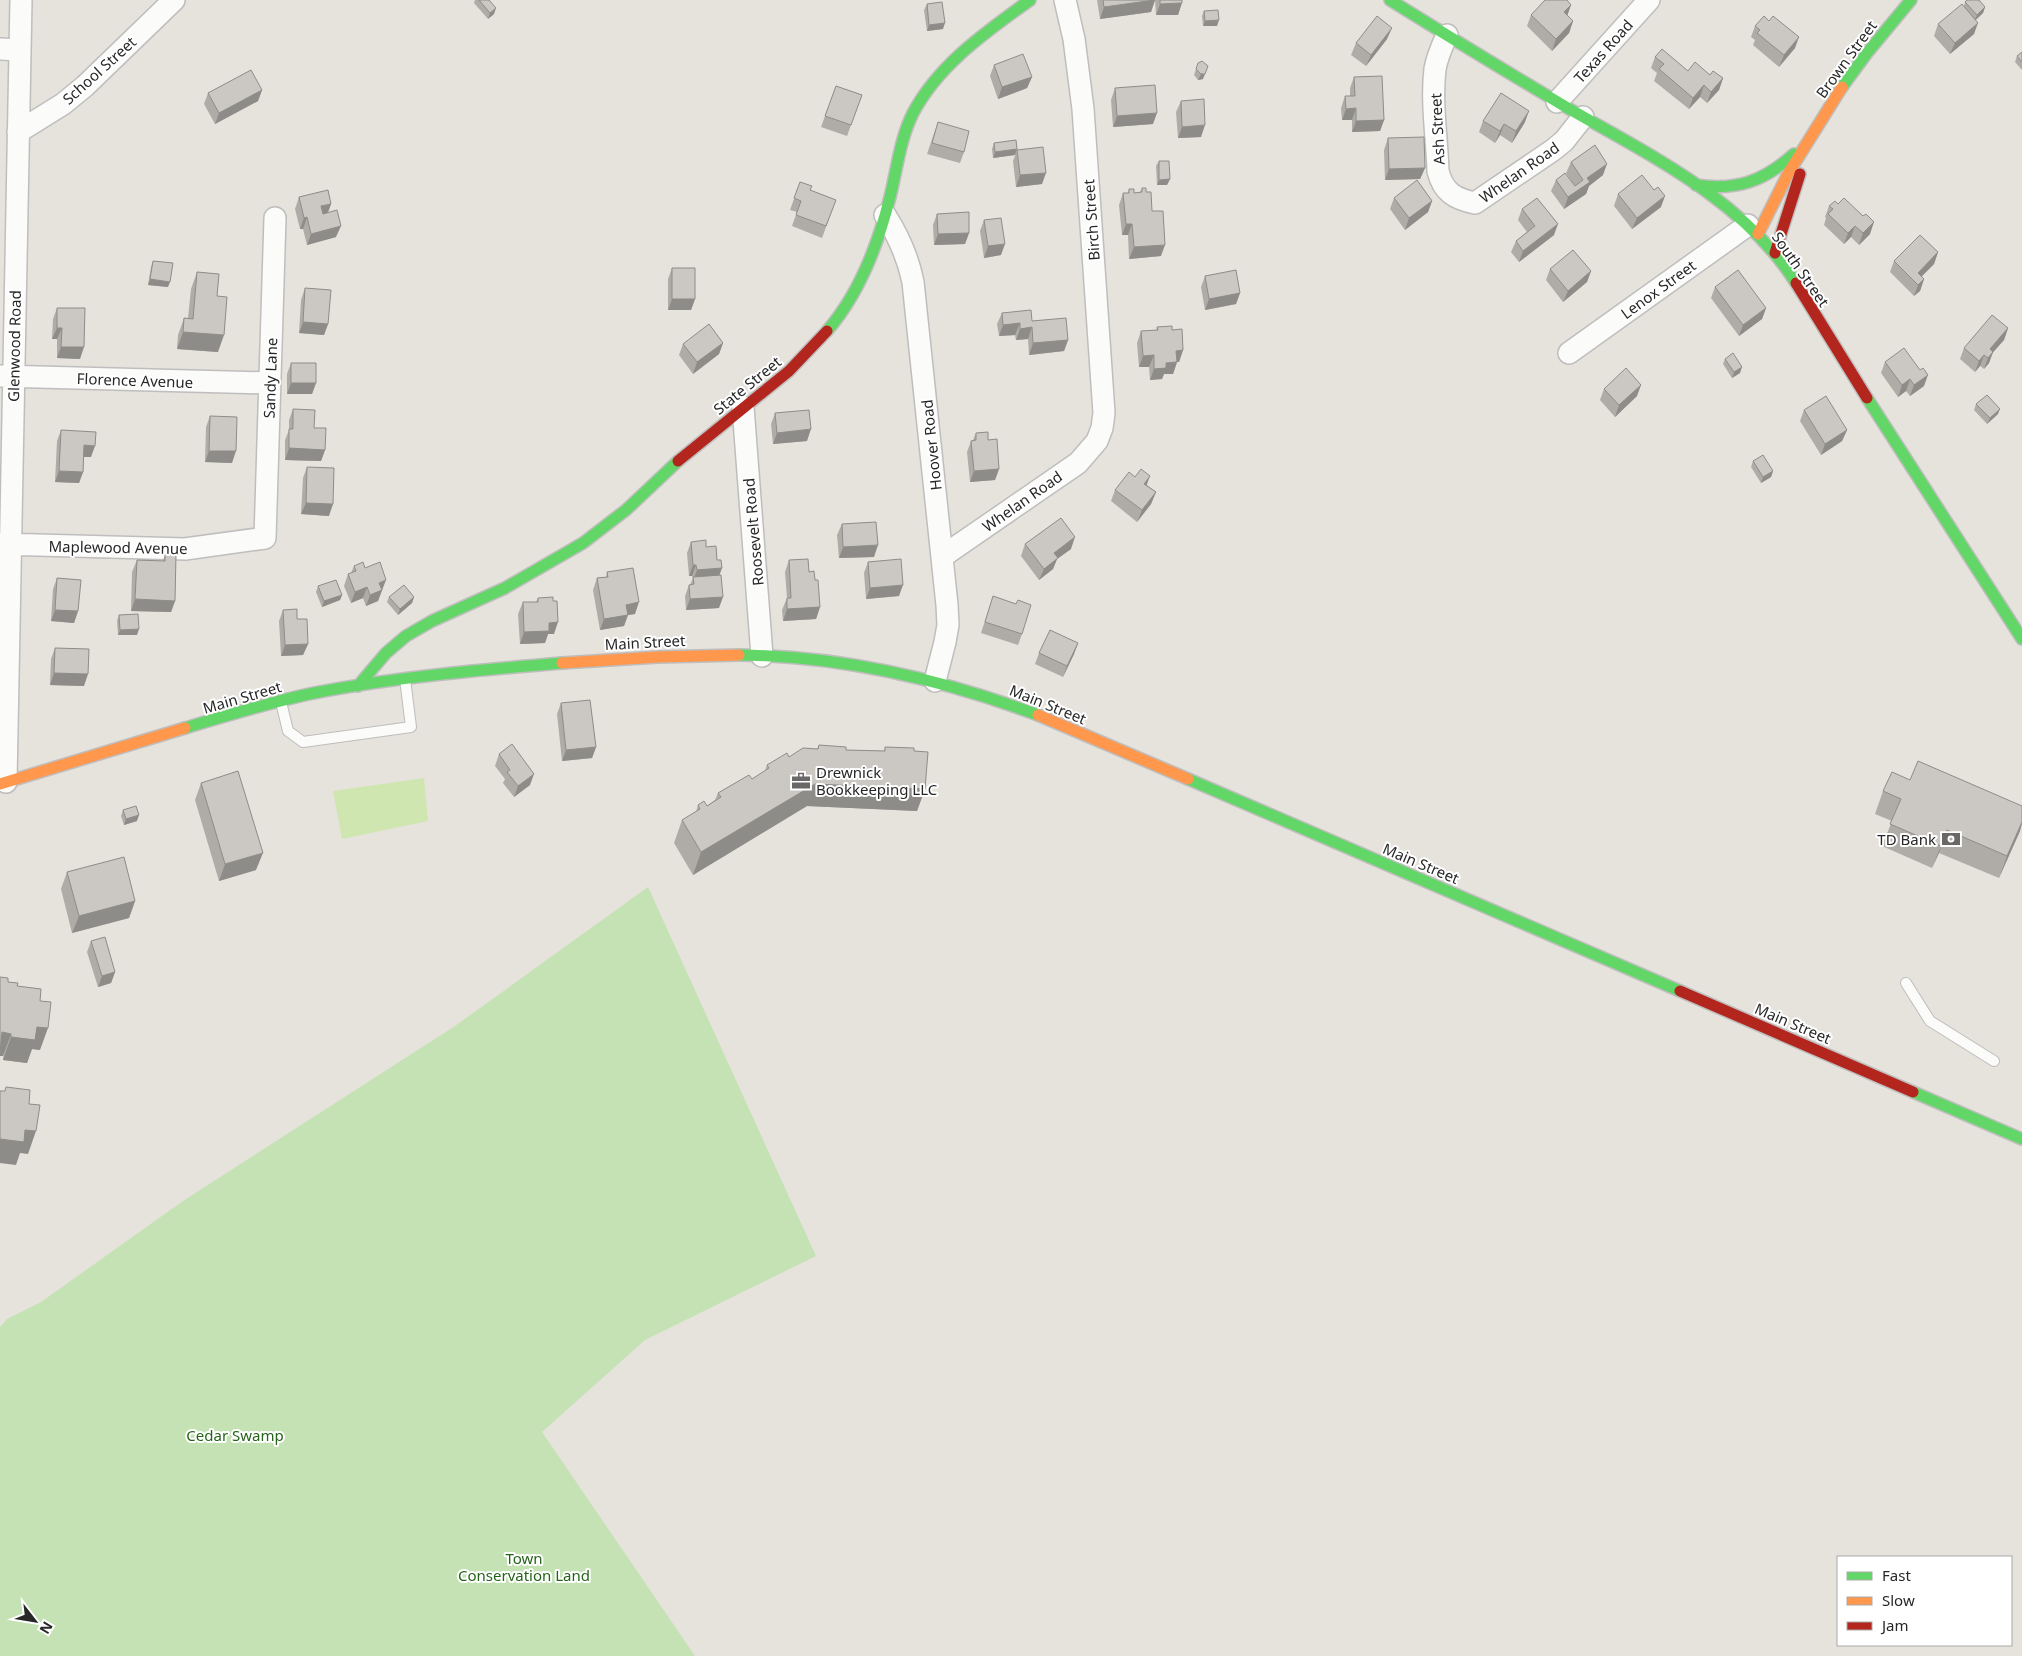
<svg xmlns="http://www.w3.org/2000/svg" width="2022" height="1656" font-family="'Noto Sans',sans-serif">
<rect width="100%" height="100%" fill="#e6e2dc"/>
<path fill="#c5e2b4" d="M648,887L816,1256L645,1340L542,1432L695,1656H0V1327L7,1319L41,1302L183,1201L455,1026Z"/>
<path fill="#d0e6b1" d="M424,778L428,821L342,839L333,791Z"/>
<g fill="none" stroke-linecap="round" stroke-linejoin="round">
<g stroke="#bfbebe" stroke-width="12">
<path id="lane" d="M281,702L288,731L303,742L411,727L405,679
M1906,983L1930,1021L1994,1061"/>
</g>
<g stroke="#bfbebe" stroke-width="24">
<path id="street" d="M1447,35C1442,46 1437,57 1435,69C1431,102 1437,138 1438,171C1443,192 1455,199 1475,203L1553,150L1564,141L1583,117
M0,49L20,50
M1557,102L1649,0
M18,132L63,104L85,86L174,0
M885,215C899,237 908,257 913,282L947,605L948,625L945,642L935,681
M1569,353L1748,225
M0,376L269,383
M743,407L762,656
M0,544L185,549L265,538L275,218
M943,556L1078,463L1097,441L1102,428L1104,413L1083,109L1074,39L1065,0
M6,782L21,0"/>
</g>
<g stroke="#bfbebe" stroke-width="14">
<path id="fast" d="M1390,0C1448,36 1507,72 1566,107C1649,155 1743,199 1796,283
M1842,87L1867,53L1911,0
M1696,185C1737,191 1764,181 1794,154
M827,331C860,293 878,245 890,197C897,169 900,139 913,113C939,64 986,32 1030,0
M1867,398L2022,639
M739,655C843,656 941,679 1038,715
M358,686L386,653L406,636L432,621L505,588L583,543L626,510L678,461
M185,728C228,715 270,702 314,693C396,677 479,670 562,663
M1188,779L1680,991
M1913,1092L2022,1139"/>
</g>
<g stroke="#bfbebe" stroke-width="14">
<path id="slow" d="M1758,234L1789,172L1842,87
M562,663L658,657L739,655
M1038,715L1188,779
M0,784L185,728"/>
</g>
<g stroke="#bfbebe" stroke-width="14">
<path id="jam" d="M1775,253L1800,174
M1796,283L1867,398
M678,461L789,371L827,331
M1680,991L1913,1092"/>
</g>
<use href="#lane" stroke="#fbfbfa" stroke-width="10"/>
<use href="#street" stroke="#fbfbfa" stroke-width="21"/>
<use href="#fast" stroke="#63d668" stroke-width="11"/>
<use href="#slow" stroke="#ff974d" stroke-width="11"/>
<use href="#jam" stroke="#b3261e" stroke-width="11"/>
</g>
<path fill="#afaca8" d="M475,0H489L494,14L488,19L474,3Z
M1097,0H1155L1151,12L1100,19Z
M1155,0H1182L1178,15H1156Z
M1965,2L1985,7L1983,13L1976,20L1974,34L1950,54L1934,36L1938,24L1964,6Z
M927,4L943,29L927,31L924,10Z
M1571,5L1567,16L1573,21L1569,33L1552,51L1527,26L1531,15Z
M1204,11L1217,26H1203L1202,16Z
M1755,26L1795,48L1779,67L1753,45L1755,40L1751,37Z
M1387,39L1366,66L1351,55L1356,43Z
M2022,52V70L2015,62L2017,56Z
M1655,57L1688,71L1710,75L1723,78L1719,90L1707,103L1700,97L1689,109L1654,81L1657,73L1651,68Z
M1198,63L1203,79L1198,80L1194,75Z
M994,65L1032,77L1027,88L998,99L990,76Z
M1354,77L1384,120L1380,131L1352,132V120H1342L1341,108L1345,96H1350V88Z
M836,86L862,95L847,136L821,127Z
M1115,88L1153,124L1113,127L1111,100Z
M262,90L258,101L215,124L204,104L208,93Z
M1181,101L1201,137L1178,138L1176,112Z
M1483,121L1525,122L1512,143L1500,135L1495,143L1479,132Z
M938,122L964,152L960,163L927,154Z
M1388,138L1425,168L1420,179L1385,180L1384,150Z
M994,143L1017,149L1015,155L993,158L992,149Z
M1017,150L1042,184L1016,187L1013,161Z
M1159,161L1170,179L1167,185H1157L1156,166Z
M1571,162L1603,175L1589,186L1586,194L1564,209L1551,191L1556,180L1575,186L1566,173Z
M800,182L810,190L836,200L822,238L792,226L797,212L790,210Z
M1142,188L1146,192L1152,211L1161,256L1129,259L1128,235H1122L1119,205L1123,193H1128L1129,189L1134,193L1140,192Z
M1654,190L1661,207L1632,229L1614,206L1618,194Z
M299,197L331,204L328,212L336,237L307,245L303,229H300L295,209Z
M1394,198L1432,201L1428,212L1405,230L1390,209Z
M1829,206L1870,234L1859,245L1851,237L1844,244L1824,225L1826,218L1825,217Z
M1522,209L1554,235L1519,262L1511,252L1516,241L1527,232L1518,220Z
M937,214L969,233L965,244L934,245L933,225Z
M984,220L1001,255L984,258L980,231Z
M1938,252L1934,264L1921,277L1924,279L1920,291L1914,296L1890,272L1894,261Z
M153,261L168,287L148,285L151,267Z
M672,268L695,299L691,310H668V279Z
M1550,269L1591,271L1587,282L1563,302L1546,280Z
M197,272L217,296L218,352L177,349L178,335L184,318H188L191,289Z
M1205,276L1240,293L1236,304L1205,310L1201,287Z
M1715,287L1766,308L1762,319L1739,336L1711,298Z
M305,288L328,324L324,335L299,333L301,300Z
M57,308L80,359L57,358V339H52L53,319Z
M1002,313L1032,321L1068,340L1064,351L1029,355L1028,339L1016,340L1015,335L999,336L997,324Z
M1157,327L1172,330L1183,350L1179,362H1177L1173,374H1164L1162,379L1150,380L1149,367H1139L1137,343L1141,331H1156Z
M2008,328L2004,340L1993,352L1989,363L1984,369L1980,366L1975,372L1960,359L1964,348Z
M723,343L719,354L693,374L679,355L683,344Z
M1725,359L1740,373L1732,378L1723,364Z
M1885,362L1924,386L1910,396L1906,391L1898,397L1881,373Z
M291,363L316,383L312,394H287V374Z
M1604,389L1637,396L1615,417L1600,400Z
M1976,404L1998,414L1987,424L1974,410Z
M293,409L314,428L325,450L321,461L285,460V440L289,430V420Z
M1804,410L1847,430L1842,441L1821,455L1800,421Z
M775,413L807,441L773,444L771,424Z
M210,416L232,463L205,462L206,427Z
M61,430L91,457H84L83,472L79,483L55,482L57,441Z
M976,433L988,440L999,469L995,480L970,482L967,452L971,441L973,440Z
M1753,461L1773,471L1771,477L1761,483L1751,467Z
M307,467L329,516L301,514L303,478Z
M1147,485L1156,492L1151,504L1137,522L1111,501L1115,490Z
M842,524L874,557L839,558L837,535Z
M691,542L706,547L717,560L722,568L719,575V608L686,610L685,596L689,585H690L693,578L692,576H689L687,553Z
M1025,544L1071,549L1057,559L1053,569L1039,580L1021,556Z
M165,554L175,601L171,612L131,611L132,572L137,560L163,561Z
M789,560L809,572L815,580L820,607L816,619L783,621L782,610L787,598L785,572Z
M868,562L899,596L866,599L864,573Z
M354,566L365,568L382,591L381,592L378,601L366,606L363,598L351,603L344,586L348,574L351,573Z
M607,572L635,614L628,615L624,626L600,630L593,590L597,578L606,577Z
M57,578L78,611L74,623L51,621L53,589Z
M318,586L342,595L340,600L322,607L316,592Z
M993,596L1022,634L1018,645L981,633Z
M389,597H414L412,603L398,615L387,602Z
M538,598L554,634H548L545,643L520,644L518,614L523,602H536Z
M283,610L297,619L308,644L303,655L281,656L279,621Z
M119,615L137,635H118L117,621Z
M1078,643L1074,654L1063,677L1035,664L1039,653Z
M55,648L84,686L50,685L51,659Z
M561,703L596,747L592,758L562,761L557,714Z
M819,745L846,750L884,751L885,747L914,751L925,789L917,811L807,806L693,875L674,843L682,820L696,812L698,805L707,806L715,800L718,793L752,779L765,771L767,765L789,757L817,749Z
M499,754L530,785L514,797L503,783L505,779L495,766Z
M1910,780L2020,831L1999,878L1939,853L1932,868L1882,846L1892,821L1875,814L1883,791Z
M201,783L256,870L219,881L195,800Z
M123,810L137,821L124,825L121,816Z
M67,872L135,901L129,918L72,933L61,889Z
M91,941L115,972L111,983L98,987L87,952Z
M8,982L17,986L40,1001V1050L32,1049L27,1063L3,1060Z"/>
<path fill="#8e8c88" d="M1155,0L1151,12L1100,19L1104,7Z
M1182,3L1178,15H1156L1160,4Z
M1571,5L1567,16L1564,12Z
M1985,7L1983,13L1974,21L1977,15Z
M496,8L494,14L488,19L490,13Z
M1219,20L1217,26H1203L1205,21Z
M1573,21L1569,33L1552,51L1556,39Z
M945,23L943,29L927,31L929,25Z
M1978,23L1974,34L1950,54L1955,43Z
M1392,28L1387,39L1366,66L1371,55Z
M1799,37L1795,48L1779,67L1784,55Z
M1201,74H1205L1203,79L1198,80Z
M1032,77L1027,88L998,99L1002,87Z
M1723,78L1719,90L1707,103L1711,92Z
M1704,85L1700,97L1689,109L1693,98Z
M262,90L258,101L215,124L219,113Z
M1356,108L1352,120H1342L1346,109Z
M1529,111L1525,122L1512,143L1516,131Z
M1157,113L1153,124L1113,127L1117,116Z
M1384,120L1380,131L1352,132L1356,121Z
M1504,124L1500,135L1495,143L1500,131Z
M1205,125L1201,137L1178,138L1182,127Z
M1017,149L1015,155L993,158L995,152Z
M1607,164L1603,175L1589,186L1586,194L1564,209L1568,197L1587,178Z
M1425,168L1420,179L1385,180L1389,169Z
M1046,173L1042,184L1016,187L1020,175Z
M1170,179L1167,185H1157L1159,180Z
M1665,196L1661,207L1632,229L1637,218Z
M1432,201L1428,212L1405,230L1409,218Z
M331,204L327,215L317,218L321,206Z
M307,217L303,229H300L304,218Z
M1874,222L1870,234L1859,245L1863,233Z
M1126,224H1132L1128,235H1122Z
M1558,224L1554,235L1519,262L1523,251Z
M341,226L336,237L307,245L311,234Z
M1855,226L1851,237L1844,244L1848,233Z
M969,233L965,244L934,245L938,234Z
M1005,244L1001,255L984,258L988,246Z
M1165,245L1161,256L1129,259L1134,247Z
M1938,252L1934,264L1916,282L1918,273Z
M1591,271L1587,282L1563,302L1568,291Z
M150,279L170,282L168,287L148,285Z
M1924,279L1920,291L1914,296L1918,285Z
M1240,293L1236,304L1205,310L1209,299Z
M672,299H695L691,310H668Z
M1766,308L1762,319L1739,336L1743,325Z
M303,322L328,324L324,335L299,333Z
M1020,323L1015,335L999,336L1003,325Z
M1032,327L1028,339L1016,340L1020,329Z
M57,328H62L57,339H52Z
M2008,328L2004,340L1988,358L1990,349Z
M183,332L224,335L218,352L177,349Z
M1068,340L1064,351L1029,355L1033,343Z
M723,343L719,354L693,374L697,362Z
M61,347H84L80,359L57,358Z
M1183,350L1179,362H1172L1176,351Z
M1993,352L1989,363L1984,369L1988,358Z
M1154,355L1149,367H1139L1143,356Z
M1984,355L1980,366L1975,372L1979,361Z
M1177,362L1173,374H1164L1162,379L1150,380L1154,369L1166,363Z
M1742,367L1740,373L1732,378L1734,372Z
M1928,375L1924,386L1910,396L1914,385Z
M1910,379L1906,391L1898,397L1902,385Z
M291,383H316L312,394H287Z
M1641,385L1637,396L1615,417L1619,405Z
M2000,409L1998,414L1987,424L1990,418Z
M811,429L807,441L773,444L777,433Z
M1847,430L1842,441L1821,455L1825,444Z
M84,445L95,446L91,457H80Z
M289,448L325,450L321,461L285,460Z
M209,451H236L232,463L205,462Z
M999,469L995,480L970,482L974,471Z
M59,471L83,472L79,483L55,482Z
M1773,471L1771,477L1761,483L1763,477Z
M1150,476L1146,487L1144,484Z
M1156,492L1151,504L1137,522L1142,510Z
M306,503L333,504L329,516L301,514Z
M1075,537L1071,549L1057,559L1053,569L1039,580L1044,569L1054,553Z
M878,545L874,557L839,558L843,547Z
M693,565H696L692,576H689Z
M722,568L718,579L693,581L697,570Z
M386,580L378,601L366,606L370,595L379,583Z
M903,585L899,596L866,599L870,588Z
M367,587L363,598L351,603L355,592Z
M342,595L340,600L322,607L324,601Z
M414,597L412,603L398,615L400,609Z
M723,597L719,608L686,610L690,599Z
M135,599L175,601L171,612L131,611Z
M639,602L635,614L628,615L624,626L600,630L604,619L626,605Z
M820,607L816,619L783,621L787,609Z
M55,610L78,611L74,623L51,621Z
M558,622L554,634H548L545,643L520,644L524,632L549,623Z
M139,629L137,635H118L120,630Z
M1078,643L1074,654L1063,677L1067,666Z
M308,644L303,655L281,656L285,645Z
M54,673L88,674L84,686L50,685Z
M596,747L592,758L562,761L566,750Z
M534,774L530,785L514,797L518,786Z
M815,784L925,789L917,811L807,806L693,875L701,852Z
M139,815L137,821L124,825L126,819Z
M2022,822V824L2020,831L1999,878L2007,856Z
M1947,830L1939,853L1932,868L1941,846Z
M263,853L256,870L219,881L225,864Z
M135,901L129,918L72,933L79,916Z
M115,972L111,983L98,987L102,976Z
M37,1027L48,1028L40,1050L32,1049L27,1063L3,1060L11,1037Z
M2,1032L11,1034L3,1056H0V1039Z
M25,1130L36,1131L28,1154L20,1153L16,1165L0,1163V1139Z"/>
<path fill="#cbc8c3" stroke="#8e8c88" d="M479,0H489L496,8L490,13Z
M1103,0H1155L1104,7Z
M1160,0H1182V3L1160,4Z
M1545,0H1567L1571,5L1564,12L1573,21L1556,39L1531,15Z
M1967,0H1979L1985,7L1977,15L1965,2Z
M942,2L945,23L929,25L927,4Z
M1962,4L1978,23L1955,43L1938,24Z
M1218,10L1219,20L1205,21L1204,11Z
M1377,16L1392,28L1371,55L1356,43Z
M1764,16L1769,21L1773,16L1799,37L1784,55L1757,33L1760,30L1755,26Z
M1662,49L1688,71L1695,62L1710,75L1713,71L1723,78L1711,92L1704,85L1693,98L1659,69L1664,64L1655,57Z
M2022,52V62L2017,56Z
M1023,54L1032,77L1002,87L994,65Z
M1202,61L1208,66L1205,74H1201L1196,69L1198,63Z
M251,70L262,90L219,113L208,93Z
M1382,76L1384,120L1356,121V108L1346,109L1345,96H1355L1354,77Z
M1155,85L1157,113L1117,116L1115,88Z
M836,86L862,95L851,125L825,116Z
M1501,93L1529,111L1516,131L1504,124L1500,131L1483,121Z
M1204,99L1205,125L1182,127L1181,101Z
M938,122L969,131L964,152L932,143Z
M1424,137L1425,168L1389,169L1388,138Z
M1016,140L1017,149L995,152L994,143Z
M1595,145L1607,164L1587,178L1590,182L1568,197L1556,180L1565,173L1575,186L1583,180L1571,162Z
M1043,147L1046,173L1020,175L1017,150Z
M1159,161H1169L1170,179L1159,180Z
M1642,175L1654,190L1658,187L1665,196L1637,218L1618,194Z
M1417,180L1432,201L1409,218L1394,198Z
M800,182L812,186L810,190L836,200L826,226L796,215L801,201L794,198Z
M1142,188H1146V192H1151L1152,211H1163L1165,245L1134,247L1132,224H1126L1123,193H1129V189H1134V193L1142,192Z
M328,190L331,204L321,206L323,214L337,210L341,226L311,234L307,217L304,218L299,197Z
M1537,198L1558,224L1523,251L1516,241L1535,226L1522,209Z
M1844,198L1863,216L1866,214L1874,222L1863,233L1855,226L1848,233L1828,214L1833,209L1829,206L1835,201L1838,204Z
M969,212V233L938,234L937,214Z
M1001,218L1005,244L988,246L984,220Z
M1920,235L1938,252L1918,273L1924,279L1918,285L1894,261Z
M1573,250L1591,271L1568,291L1550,269Z
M153,261L173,263L170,282L150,279Z
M672,268H695V299H672Z
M1236,270L1240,293L1209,299L1205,276Z
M1738,270L1766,308L1743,325L1715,287Z
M197,272L219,274L217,296L227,297L224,335L183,332L184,318L193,319Z
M305,288L331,290L328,324L303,322Z
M57,308H85L84,347H61L62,328H57Z
M1031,310L1032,321L1066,318L1068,340L1033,343L1032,327L1020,329V323L1003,325L1002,313Z
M1992,315L2008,328L1990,349L1993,352L1988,358L1984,355L1979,361L1964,348Z
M709,324L723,343L697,362L683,344Z
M1172,326V330L1182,329L1183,350L1176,351L1177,362L1166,363V368L1154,369V355L1143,356L1141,331L1158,330L1157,327Z
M1904,348L1920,370L1923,368L1928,375L1914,385L1910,379L1902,385L1885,362Z
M1733,353L1742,367L1734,372L1725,359Z
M291,363H316V383H291Z
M1626,368L1641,385L1619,405L1604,389Z
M1987,395L2000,409L1990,418L1976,404Z
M1826,396L1847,430L1825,444L1804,410Z
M293,409L315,410L314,428H326L325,450L289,448V429H293Z
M809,410L811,429L777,433L775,413Z
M210,416L237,417L236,451H209Z
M61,430L96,432L95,446L84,445L83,472L59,471Z
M988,432V440L997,439L999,469L974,471L971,441L976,440V433Z
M1763,455L1773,471L1763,477L1753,461Z
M307,467L334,468L333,504L306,503Z
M1141,469L1150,476L1144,484L1156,492L1142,510L1115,490L1129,472L1135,477Z
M1061,518L1075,537L1054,553L1058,558L1044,569L1025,544Z
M876,522L878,545L843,547L842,524Z
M706,540V547L716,546L717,560H721L722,568L697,570L696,565H693L691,542Z
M165,554H176L175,601L135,599L137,560L165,561Z
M808,559L809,572L814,571L815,580H818L820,607L787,609V598H791L789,560Z
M901,559L903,585L870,588L868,562Z
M363,562L365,568L380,562L386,580L379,583L382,590L370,595L367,587L355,592L348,574L356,571L354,566Z
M633,568L639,602L626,605L628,615L604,619L597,578L608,577L607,572Z
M721,575L723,597L690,599L689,585L694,584L693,577Z
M57,578L81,580L78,611L55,610Z
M336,580L342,595L324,601L318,586Z
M404,585L414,597L400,609L389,597Z
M993,596L1016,604L1018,600L1031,605L1022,634L985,622Z
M553,597V601H557L558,622L549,623V631L524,632L523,602H538V598Z
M297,609V619H307L308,644L285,645L283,610Z
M138,614L139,629L120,630L119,615Z
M1050,630L1078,643L1067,666L1039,653Z
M55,648L89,649L88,674L54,673Z
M590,700L596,747L566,750L561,703Z
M512,744L534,774L518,786L507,772L510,770L499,754Z
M819,745L846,747V750L885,751V747L914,748V751L928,752L925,789L815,784L701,852L682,820L700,809L698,805L704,801L707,806L721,797L718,793L749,775L752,779L769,768L767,765L787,753L789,757L803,748L818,749Z
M1918,761L2022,806V822L2007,856L1947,830L1941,846L1890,824L1901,799L1883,791L1892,772L1910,780Z
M238,771L263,853L225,864L201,783Z
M136,806L139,815L126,819L123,810Z
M124,857L135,901L79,916L67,872Z
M105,937L115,972L102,976L91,941Z
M0,977L8,978V982L18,983L17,986L41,989L40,1001L51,1002L48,1028L37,1027L35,1040L11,1037V1034L2,1032L0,1053Z
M6,1087L30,1090L29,1104L40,1105L36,1131L25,1130L24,1142L0,1139V1091H5Z"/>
<defs>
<g id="office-bare" transform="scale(1.5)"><path d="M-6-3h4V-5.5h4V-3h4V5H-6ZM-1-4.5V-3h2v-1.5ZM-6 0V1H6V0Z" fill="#6a6866" stroke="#fff" stroke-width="2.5" paint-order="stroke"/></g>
<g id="bank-bare" transform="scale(1.5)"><path d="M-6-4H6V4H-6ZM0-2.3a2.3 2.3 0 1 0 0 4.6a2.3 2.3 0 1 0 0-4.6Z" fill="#6a6866" stroke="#fff" stroke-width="2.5" paint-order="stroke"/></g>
</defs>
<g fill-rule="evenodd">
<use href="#office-bare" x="801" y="781"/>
<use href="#bank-bare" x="1951" y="839"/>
</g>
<g text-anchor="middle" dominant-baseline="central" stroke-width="4" stroke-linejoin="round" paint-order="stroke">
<g font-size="15" fill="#272727" stroke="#fff">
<text transform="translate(1603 51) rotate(-48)">Texas Road</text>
<text transform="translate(1846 59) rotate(-54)">Brown Street</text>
<text transform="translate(99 70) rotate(-42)">School Street</text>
<text transform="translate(1437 129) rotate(-93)">Ash Street</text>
<text transform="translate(1519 172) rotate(-35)">Whelan Road</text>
<text transform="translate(1091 220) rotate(-94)">Birch Street</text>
<text transform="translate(1801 269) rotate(55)">South Street</text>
<text transform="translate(1658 289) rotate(-36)">Lenox Street</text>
<text transform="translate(14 346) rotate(-89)">Glenwood Road</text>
<text transform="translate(270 378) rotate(-88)">Sandy Lane</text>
<text transform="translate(135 380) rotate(2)">Florence Avenue</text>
<text transform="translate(747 385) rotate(-39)">State Street</text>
<text transform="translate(931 445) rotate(-96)">Hoover Road</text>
<text transform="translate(1022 501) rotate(-35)">Whelan Road</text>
<text transform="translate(753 532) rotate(-95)">Roosevelt Road</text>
<text transform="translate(118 547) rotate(1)">Maplewood Avenue</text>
<text transform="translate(645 642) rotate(-3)">Main Street</text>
<text transform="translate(242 697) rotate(-16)">Main Street</text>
<text transform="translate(1048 704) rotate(22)">Main Street</text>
<text transform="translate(1421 863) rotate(23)">Main Street</text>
<text transform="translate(1793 1023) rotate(23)">Main Street</text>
</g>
<g font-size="15" fill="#272727" stroke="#fff" text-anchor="start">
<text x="816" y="772">Drewnick<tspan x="816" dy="17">Bookkeeping LLC</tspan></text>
<text x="1936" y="839" text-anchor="end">TD Bank</text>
</g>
<g font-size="15" fill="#246318" stroke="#fff">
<text x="235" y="1435">Cedar Swamp</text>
<text x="524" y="1558">Town<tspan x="524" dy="17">Conservation Land</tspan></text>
</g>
</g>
<rect x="1837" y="1556" width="175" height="90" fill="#ffffff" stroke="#a9a9a9"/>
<rect x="1847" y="1572" width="25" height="8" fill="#63d668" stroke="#a9a9a9"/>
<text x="1882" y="1581" font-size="15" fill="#272727">Fast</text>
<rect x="1847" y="1597" width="25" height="8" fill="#ff974d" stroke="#a9a9a9"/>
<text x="1882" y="1606" font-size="15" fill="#272727">Slow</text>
<rect x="1847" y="1622" width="25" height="8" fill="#b3261e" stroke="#a9a9a9"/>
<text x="1882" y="1631" font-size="15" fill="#272727">Jam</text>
<g transform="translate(35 1621) rotate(121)" stroke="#ffffff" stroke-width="4" paint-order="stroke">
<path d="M0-4L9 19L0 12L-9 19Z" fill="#272727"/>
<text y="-8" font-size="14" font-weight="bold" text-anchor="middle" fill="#272727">N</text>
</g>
</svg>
